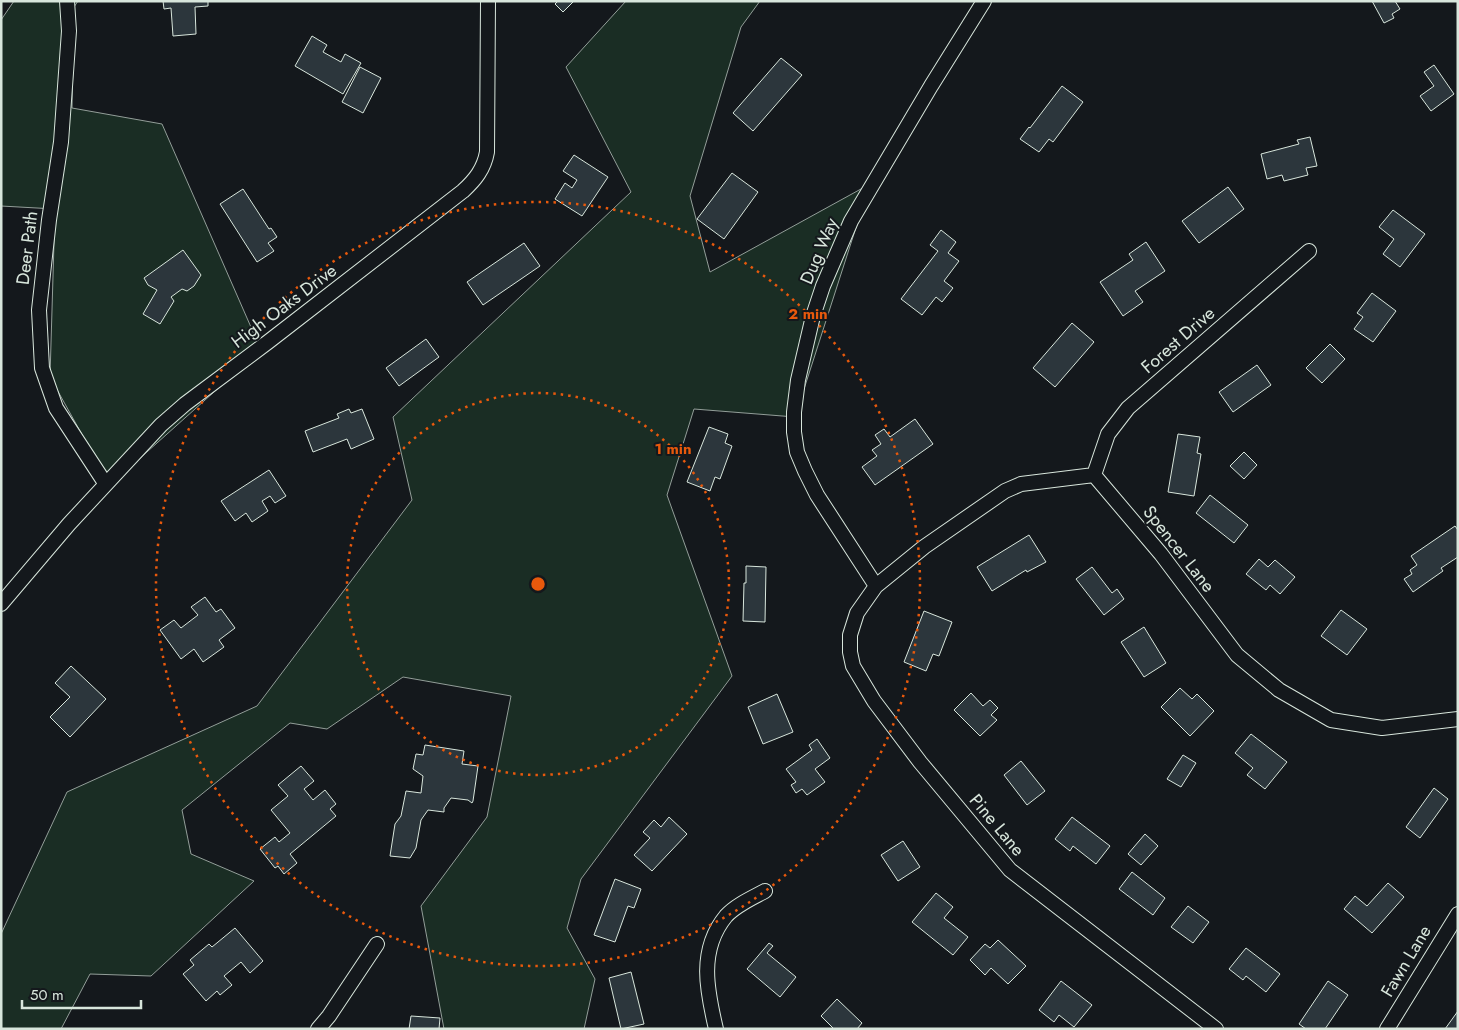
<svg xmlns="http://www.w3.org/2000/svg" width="1459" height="1030" font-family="Jost,sans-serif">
<rect width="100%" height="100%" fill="#14181c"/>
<path fill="#1a2d24" stroke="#939e99" d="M14,1H78L74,7L72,108L162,124L261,350L110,485L50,377L55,209L1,206V20Z
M626,1H760L741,27L690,196L710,272L870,184L795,417L694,409L667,495L732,676L581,879L567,928L595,979L584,1029H444L421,906L487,817L511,696L403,677L327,729L290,723L182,810L191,854L254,881L151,976L90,974L61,1029H1V934L67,792L257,706L412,500L393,417L631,192L566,67Z"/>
<path fill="#2c363c" stroke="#d8e6dc" d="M163,1H208V6L195,7L196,34L173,36L171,8L164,9Z
M558,1H574L563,12L555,4Z
M1372,1H1395L1400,9L1392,14L1394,18L1384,23Z
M312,36L327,45L323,52L341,62L345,54L361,63L343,94L295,66Z
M781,58L802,75L753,131L733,113Z
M1434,65L1454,94L1431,111L1420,96L1434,86L1424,72Z
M360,67L381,78L363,113L342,102Z
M1062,86L1083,102L1053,142L1049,139L1039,152L1020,139L1029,127L1030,128Z
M1310,137L1317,166L1306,168L1308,175L1284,181L1282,175L1267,179L1261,154L1299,144L1297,140Z
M574,155L608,177L582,216L555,199L565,183L572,188L577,180L563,171Z
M732,173L758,192L724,239L697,219Z
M1228,187L1244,209L1199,243L1182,221Z
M243,189L269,229L271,228L277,237L268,243L274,251L257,262L220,204Z
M1393,210L1425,234L1400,267L1383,254L1394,239L1379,227Z
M941,230L956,242L948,253L959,261L944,281L953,288L942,302L936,297L922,315L901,299L938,251L930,245Z
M1146,242L1165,271L1135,291L1143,302L1123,316L1100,282L1133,260L1129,254Z
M524,243L540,266L483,305L467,282Z
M183,250L201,275L194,286L187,291L182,289L171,297L174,301L160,324L143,314L157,290L148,285L144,278Z
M1372,293L1396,311L1373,342L1354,329L1363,317L1357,313Z
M1072,323L1094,342L1055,387L1033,368Z
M426,339L439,357L399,386L386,368Z
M1330,344L1345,359L1322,383L1306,368Z
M1257,365L1271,385L1233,412L1219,392Z
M349,409L351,413L362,409L374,439L351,449L347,439L313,452L305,431L339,418L337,414Z
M915,419L933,444L875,485L862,467L877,456L872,450L881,444L875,435L884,429L890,437Z
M709,427L728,434L725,443L732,446L720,479L715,477L710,491L687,482Z
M1178,434L1200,437L1197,453L1201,454L1194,496L1168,492Z
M1244,452L1257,465L1244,479L1230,466Z
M269,470L286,496L275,503L270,496L262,501L268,511L252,522L246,513L235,521L221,501Z
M1210,495L1248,525L1234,543L1196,513Z
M1455,526L1458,530V557L1441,568L1443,571L1413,592L1404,579L1412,574L1410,570L1417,565L1411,556Z
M1029,535L1046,562L1027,572L1026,570L992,591L977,567Z
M1259,559L1268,567L1275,560L1295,577L1280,594L1270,585L1266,590L1246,574Z
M746,566L766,567L765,622L743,621L744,583H746Z
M1092,567L1112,593L1117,589L1124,599L1104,615L1076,579Z
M205,597L216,612L221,609L235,628L219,640L224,647L203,662L194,649L181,659L160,630L174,620L181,628L198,615L191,607Z
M1341,610L1367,629L1347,655L1321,636Z
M924,611L952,622L939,656L933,654L926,671L904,662Z
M1144,627L1166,663L1144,677L1121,642Z
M71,666L106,699L70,737L50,717L70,697L55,683Z
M1180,688L1192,699L1197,694L1214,711L1190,736L1161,707Z
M971,693L983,706L990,700L998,708L991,715L997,720L980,736L954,710Z
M777,694L793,732L763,744L748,707Z
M1251,734L1287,762L1265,789L1247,775L1253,768L1235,753Z
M817,739L830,758L815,769L825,782L807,795L802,789L796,793L791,785L796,782L786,769L812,750L809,745Z
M425,745L464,751L462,764L478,766L473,801L472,803L468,800L451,798L444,808V812L428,810L421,820L416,848L410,858L390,856L395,824L401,816L406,791L421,793L423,776L413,769L416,754L423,755Z
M1183,755L1196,763L1181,787L1167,779Z
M1021,761L1045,791L1027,805L1004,775Z
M301,766L314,781L304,789L313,800L325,790L336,804L330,809L336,816L290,854L297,863L284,874L278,866L275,868L260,849L275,837L279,842L290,833L271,810L288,796L278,785Z
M1434,788L1448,799L1420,838L1406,827Z
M669,817L687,834L652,871L634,855L650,838L643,832L654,820L661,827Z
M1072,817L1110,846L1096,864L1073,846L1070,851L1055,839Z
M1145,834L1158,846L1141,865L1128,854Z
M903,841L920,867L898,881L881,855Z
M1132,872L1165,898L1153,915L1119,889Z
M615,879L641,889L634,908L628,906L615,942L594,935Z
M1388,883L1404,897L1372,933L1344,909L1355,896L1367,906Z
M936,893L953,907L944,918L968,937L953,955L912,922Z
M1188,906L1209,922L1193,943L1171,927Z
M235,928L263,961L250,973L241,962L224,976L232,985L220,995L217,991L206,1001L183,974L194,965L190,960L209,944L212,947Z
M998,940L1026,966L1008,984L991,968L985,975L970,960L985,944L990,948Z
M769,943L773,946L767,953L796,977L780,997L747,969Z
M1246,948L1280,974L1266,992L1246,976L1243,980L1229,969Z
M631,972L644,1024L621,1029L609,978Z
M1061,981L1092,1005L1074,1027L1059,1015L1054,1022L1039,1010Z
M1328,981L1348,995L1325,1029H1306L1299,1024Z
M837,999L862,1023L857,1029H834L821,1016Z
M1458,1011V1029H1445Z
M411,1016L440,1018L439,1029H409Z"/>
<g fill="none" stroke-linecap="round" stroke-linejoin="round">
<g stroke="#d8e6dc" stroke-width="16">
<path id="street" d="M67,1L69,31L61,142L49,220L39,310L42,368L56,408L105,483
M1094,475L1108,434L1128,408L1309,251
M876,586L817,495L805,471L797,452L794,432V412L798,380L813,316L823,286L851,221L931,86L984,1
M1,604L69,524L161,425L185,404L268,342L463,191C475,180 484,169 487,152L488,1
M318,1029L329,1016L377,944
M716,1029C707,991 698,950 726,916C736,905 752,898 765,891
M1216,1029L1010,870L920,762L874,701L853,666L850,652V635L857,613L876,586L924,547L1005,491L1021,484L1094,475L1161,554L1237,655L1279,690L1331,720L1382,728L1458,719
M1387,1029L1458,914"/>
</g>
<use href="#street" stroke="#14181c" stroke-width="14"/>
</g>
<g fill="none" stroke="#e8590c" stroke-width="2.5" stroke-dasharray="2.5 5">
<circle cx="538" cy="584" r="191"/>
<circle cx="538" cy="584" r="382"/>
</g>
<g text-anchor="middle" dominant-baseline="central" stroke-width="4" stroke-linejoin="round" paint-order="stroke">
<g font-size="18" fill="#d8e6dc" stroke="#14181c">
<text transform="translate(27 248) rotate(-83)">Deer Path</text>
<text transform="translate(819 251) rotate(-67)">Dug Way</text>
<text transform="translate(284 306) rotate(-37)">High Oaks Drive</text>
<text transform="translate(1178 340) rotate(-41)">Forest Drive</text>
<text transform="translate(1179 549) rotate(52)">Spencer Lane</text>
<text transform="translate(997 825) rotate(50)">Pine Lane</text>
<text transform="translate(1406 961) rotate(-59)">Fawn Lane</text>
</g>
</g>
<circle cx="538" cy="584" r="8" fill="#e8590c" stroke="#14181c" stroke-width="2.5"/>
<g font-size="15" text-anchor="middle" font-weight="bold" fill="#e8590c" stroke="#14181c" stroke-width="4" stroke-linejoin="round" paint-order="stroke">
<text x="808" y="319">2 min</text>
<text x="673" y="454">1 min</text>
</g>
<rect width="1459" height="1030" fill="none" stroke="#d8e6dc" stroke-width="5"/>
<path d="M22 1000v8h119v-8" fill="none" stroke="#d8e6dc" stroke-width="2.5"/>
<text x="30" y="1000" font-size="15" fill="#d8e6dc" stroke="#14181c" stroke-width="4" paint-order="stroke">50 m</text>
</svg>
